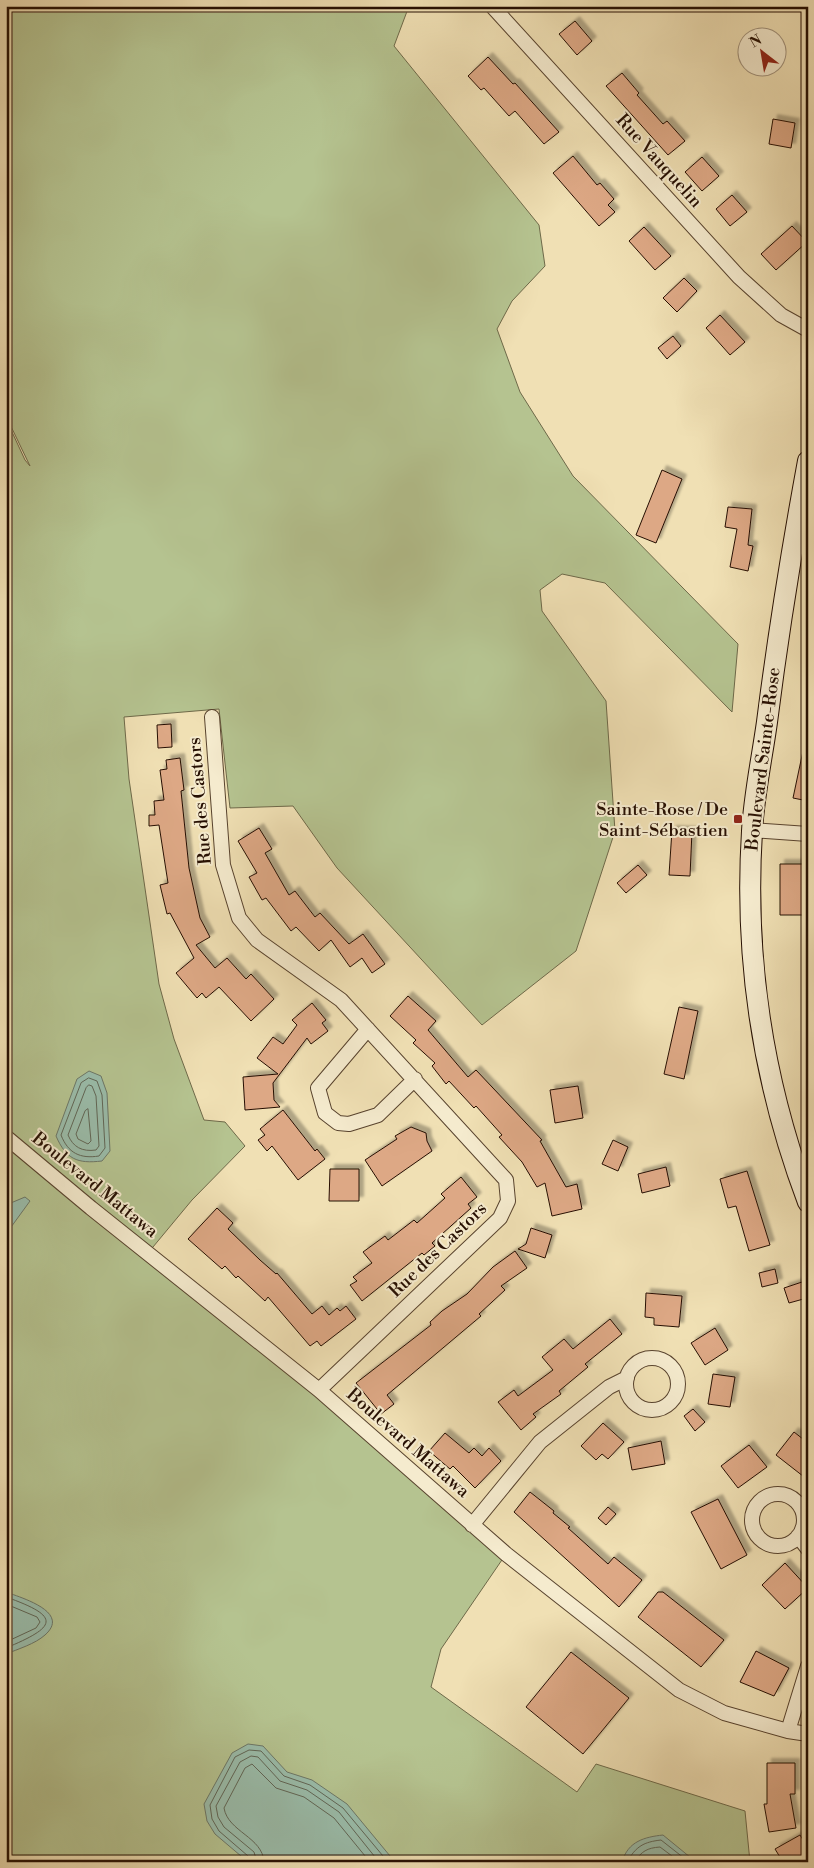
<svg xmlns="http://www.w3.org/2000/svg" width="814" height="1868" font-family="'Libre Bodoni',serif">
<defs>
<filter id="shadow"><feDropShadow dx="4.5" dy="-4.5" stdDeviation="1" flood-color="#0004"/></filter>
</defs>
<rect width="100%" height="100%" fill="#f0e0b4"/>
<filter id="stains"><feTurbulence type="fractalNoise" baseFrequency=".004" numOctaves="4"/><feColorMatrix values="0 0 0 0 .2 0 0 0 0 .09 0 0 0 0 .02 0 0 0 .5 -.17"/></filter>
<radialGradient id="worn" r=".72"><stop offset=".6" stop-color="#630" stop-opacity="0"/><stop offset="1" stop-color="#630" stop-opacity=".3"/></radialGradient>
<path fill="#b5c390" stroke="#6e6949" d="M6,6H409L394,46L539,225L545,266L512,301L497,329L520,392L573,476L738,644L732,712L605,583L562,574L540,590L542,611L606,701L615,831L576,951L482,1025L337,868L293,806L230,808L219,709L124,717L129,779L159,984L174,1039L204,1120L225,1122L245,1146L192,1200L148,1253L506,1554L441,1649L431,1687L577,1792L596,1764L745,1811L750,1862H6V419L25,460L30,466L6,416Z"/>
<path fill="#9abdab" stroke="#6c7767" d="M89,1071L101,1076L107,1093L110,1151L102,1161C77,1164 66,1159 56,1136L77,1079Z
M25,1197L30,1201L6,1234V1205Z
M6,1592C22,1598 71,1612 45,1635C35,1644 18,1649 6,1654Z
M248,1744L263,1746L287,1772L312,1780L347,1804L395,1862H248L215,1834L207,1821L204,1804L232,1753Z
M663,1835L696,1862H622C628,1841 645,1837 663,1835Z"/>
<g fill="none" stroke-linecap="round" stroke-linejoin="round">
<path stroke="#606656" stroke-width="1" d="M89,1078L97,1081L102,1095L105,1148L99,1156C80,1159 68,1153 61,1135L81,1083Z
M89,1085L92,1086L96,1096L99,1146L96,1150C82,1152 73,1147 68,1135L86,1088Z
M88,1109L91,1141L88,1144L78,1139L76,1134L85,1111Z
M6,1597C63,1617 56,1627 6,1648
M6,1604L37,1617L40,1622L36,1628L6,1642
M250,1862L248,1856L219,1831L212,1819L210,1805L235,1757L249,1750L261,1751L284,1776L310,1785L343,1808L388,1862
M257,1862L254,1852L224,1827L218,1817L216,1806L240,1762L251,1756L258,1757L280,1781L307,1790L339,1812L379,1862
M264,1862C263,1837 228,1832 224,1808L245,1768L252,1764L276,1788L304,1797L334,1818L370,1862
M627,1862C636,1846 644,1842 661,1840L689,1862
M634,1862C642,1851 647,1848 660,1847L680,1862"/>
</g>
<path fill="#dda885" stroke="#260f02" filter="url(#shadow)" d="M575,21L592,41L577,55L559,34Z
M488,57L513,84L515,83L559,132L544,144L515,111L509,116L484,88L481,90L468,76Z
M622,73L639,93L637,95L663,124L667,121L685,141L668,155L606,86Z
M773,119L795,123L791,148L769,144Z
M573,156L597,185L600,183L614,199L608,205L615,212L599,226L553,173Z
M702,157L719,176L702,191L685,172Z
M732,195L747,212L730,226L716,209Z
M792,226L807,242L776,270L761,254Z
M644,227L671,256L655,270L629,241Z
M684,278L697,291L677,312L663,298Z
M720,315L745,342L730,355L706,328Z
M673,336L681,346L667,359L658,348Z
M662,470L682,479L656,543L636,535Z
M728,507L752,509L748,545L753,546L748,571L730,567L737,529L725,527Z
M171,724L172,747L158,748L157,725Z
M803,751L808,752V801L793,798Z
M180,758L184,790L181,791L189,868L200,918L210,937L196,945L215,968L227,958L246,979L251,974L274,999L251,1021L219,987L206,998L202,993L197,998L176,973L194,958L170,913L167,914L160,885L168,883L159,825L149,826V815H155L154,801L164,800L160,770L167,769L166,760Z
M259,828L272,849L265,853L289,895L295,891L315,917L320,913L349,944L363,934L385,964L372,973L362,958L350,967L331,940L319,951L296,927L291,931L266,898L262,900L249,877L257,873L238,841Z
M672,830L692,831L690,876L669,875Z
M780,864H808V915H780Z
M638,865L647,875L626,893L617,883Z
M408,996L436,1021L428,1030L468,1077L476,1070L542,1140L540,1141L566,1187L577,1184L582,1209L552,1216L545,1183L537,1187L522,1162L499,1137L502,1135L476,1106L474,1108L449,1081L446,1084L432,1066L435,1063L413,1043L416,1040L390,1016Z
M312,1003L326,1020L322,1023L328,1031L311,1044L307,1038L273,1083L274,1100L280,1107L245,1110L243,1077L278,1074L257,1058L273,1037L283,1044L297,1025L292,1020Z
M679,1007L698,1011L684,1079L664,1074Z
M578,1086L583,1118L555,1123L550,1090Z
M283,1110L315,1151L317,1149L325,1159L298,1180L272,1146L267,1151L258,1140L265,1135L260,1129Z
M411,1127L426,1133L427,1141L432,1151L382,1186L365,1160L397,1139L395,1136Z
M613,1140L628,1147L618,1171L602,1164Z
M666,1167L670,1186L642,1193L638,1174Z
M330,1169H359V1201H329Z
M747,1171L770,1245L749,1251L736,1206L728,1208L720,1179Z
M461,1177L477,1197L468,1204L471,1208L432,1243L435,1246L424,1255L422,1253L362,1301L350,1285L357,1281L353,1277L372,1263L363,1252L385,1236L388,1240L414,1220L417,1223L445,1198L441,1194Z
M217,1208L233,1223L228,1229L260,1260L276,1274L277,1273L312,1314L322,1306L329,1315L337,1308L340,1311L346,1306L356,1319L321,1346L317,1341L310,1346L268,1297L265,1301L238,1276L236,1278L225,1266L222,1269L188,1239Z
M531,1228L552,1235L545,1258L518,1249L526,1244Z
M515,1251L527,1268L501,1286L505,1290L479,1314L481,1316L387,1395L394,1404L381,1414L356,1383L431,1325L430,1322L442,1311L467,1294L493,1267Z
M775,1269L778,1283L762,1287L759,1273Z
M802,1282L807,1298L789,1303L784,1288Z
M646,1293L682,1296L679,1327L654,1325V1318L645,1317Z
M610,1319L622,1334L585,1364L588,1367L559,1391L561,1394L533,1414L536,1417L521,1430L498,1402L514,1390L518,1396L553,1370L542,1357L564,1339L573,1349Z
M715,1328L728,1350L705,1365L691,1343Z
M713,1374L735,1377L730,1407L708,1404Z
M693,1409L705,1422L695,1431L684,1416Z
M603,1423L624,1442L608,1459L602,1454L596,1460L581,1446Z
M794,1432L808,1443V1480L776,1455Z
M445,1433L469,1453L474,1448L482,1456L489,1448L501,1461L475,1488L453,1466L450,1469L429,1451Z
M661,1441L665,1464L632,1470L628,1448Z
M749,1445L767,1467L738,1488L721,1466Z
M530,1492L554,1511L553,1513L570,1527L568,1528L608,1564L614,1557L642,1580L619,1607L514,1512Z
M718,1499L747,1555L721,1569L691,1512Z
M608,1507L616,1514L606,1525L598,1518Z
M785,1563L808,1588L785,1609L762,1585Z
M658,1592H663L724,1640L701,1667L638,1617Z
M756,1651L789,1668L774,1696L740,1682Z
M571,1652L629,1698L583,1754L526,1707Z
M767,1763H795V1794H790L796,1828L769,1832L764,1804H767Z
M800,1835L808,1848V1862H783L775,1849Z"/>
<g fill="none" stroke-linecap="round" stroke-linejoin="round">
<g stroke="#58432e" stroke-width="16">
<path id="street" d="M492,6L739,277L781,315L808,330
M212,717L223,865L239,918L257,940L341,1000L506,1180L508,1201L500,1218L319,1390
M752,830L808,834
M368,1029L318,1088L325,1113L338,1123L349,1124L378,1115L415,1079
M6,1137L91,1208L319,1390L506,1554L679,1690L724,1713L788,1731L808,1734
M626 1384a26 26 0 1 1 52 0a26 26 0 1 1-52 0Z
M752 1520a26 26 0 1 1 52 0a26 26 0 1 1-52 0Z
M472,1525L540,1442L609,1387L627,1378
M798,1536L808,1549
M788,1731L808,1666"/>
</g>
<g stroke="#260f02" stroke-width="22">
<path id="secondary" d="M808,461C792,548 778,635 767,722C762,758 754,795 752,831C744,958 763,1083 808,1202"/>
</g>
<use href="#street" stroke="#f5ebce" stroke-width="14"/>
<use href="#secondary" stroke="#f5ebce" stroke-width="20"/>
</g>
<rect fill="#8f2418" stroke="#f5ebce" stroke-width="2" x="733" y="814" width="10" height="10" rx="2.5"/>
<g text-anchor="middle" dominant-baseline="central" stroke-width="4" stroke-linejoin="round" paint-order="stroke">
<g font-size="18" fill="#260f02" stroke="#f5ebce">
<text transform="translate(659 161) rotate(48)">Rue Vauquelin</text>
<text transform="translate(763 759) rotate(-83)">Boulevard Sainte-Rose</text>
<text transform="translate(200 801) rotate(-95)">Rue des Castors</text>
<text transform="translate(95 1185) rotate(39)">Boulevard Mattawa</text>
<text transform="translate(438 1250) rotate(-44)">Rue des Castors</text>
<text transform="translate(408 1443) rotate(41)">Boulevard Mattawa</text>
</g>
<g font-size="18" fill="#260f02" stroke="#f5ebce" text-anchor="end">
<text x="728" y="809">Sainte-Rose / De<tspan x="728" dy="21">Saint-Sébastien</tspan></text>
</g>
</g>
<rect width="814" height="1868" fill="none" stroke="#f0e0b4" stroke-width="25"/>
<rect x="8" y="8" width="799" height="1853" fill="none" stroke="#260f02" stroke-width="2.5"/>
<rect x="12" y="12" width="789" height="1843" fill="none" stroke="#260f02"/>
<g transform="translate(762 52) rotate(329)"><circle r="24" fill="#f5ebce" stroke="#a2937c"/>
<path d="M0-4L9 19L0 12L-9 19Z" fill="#8f2418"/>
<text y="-8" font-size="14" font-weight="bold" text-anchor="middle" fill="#260f02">N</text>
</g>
<rect width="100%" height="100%" filter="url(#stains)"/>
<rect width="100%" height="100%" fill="url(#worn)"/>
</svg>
